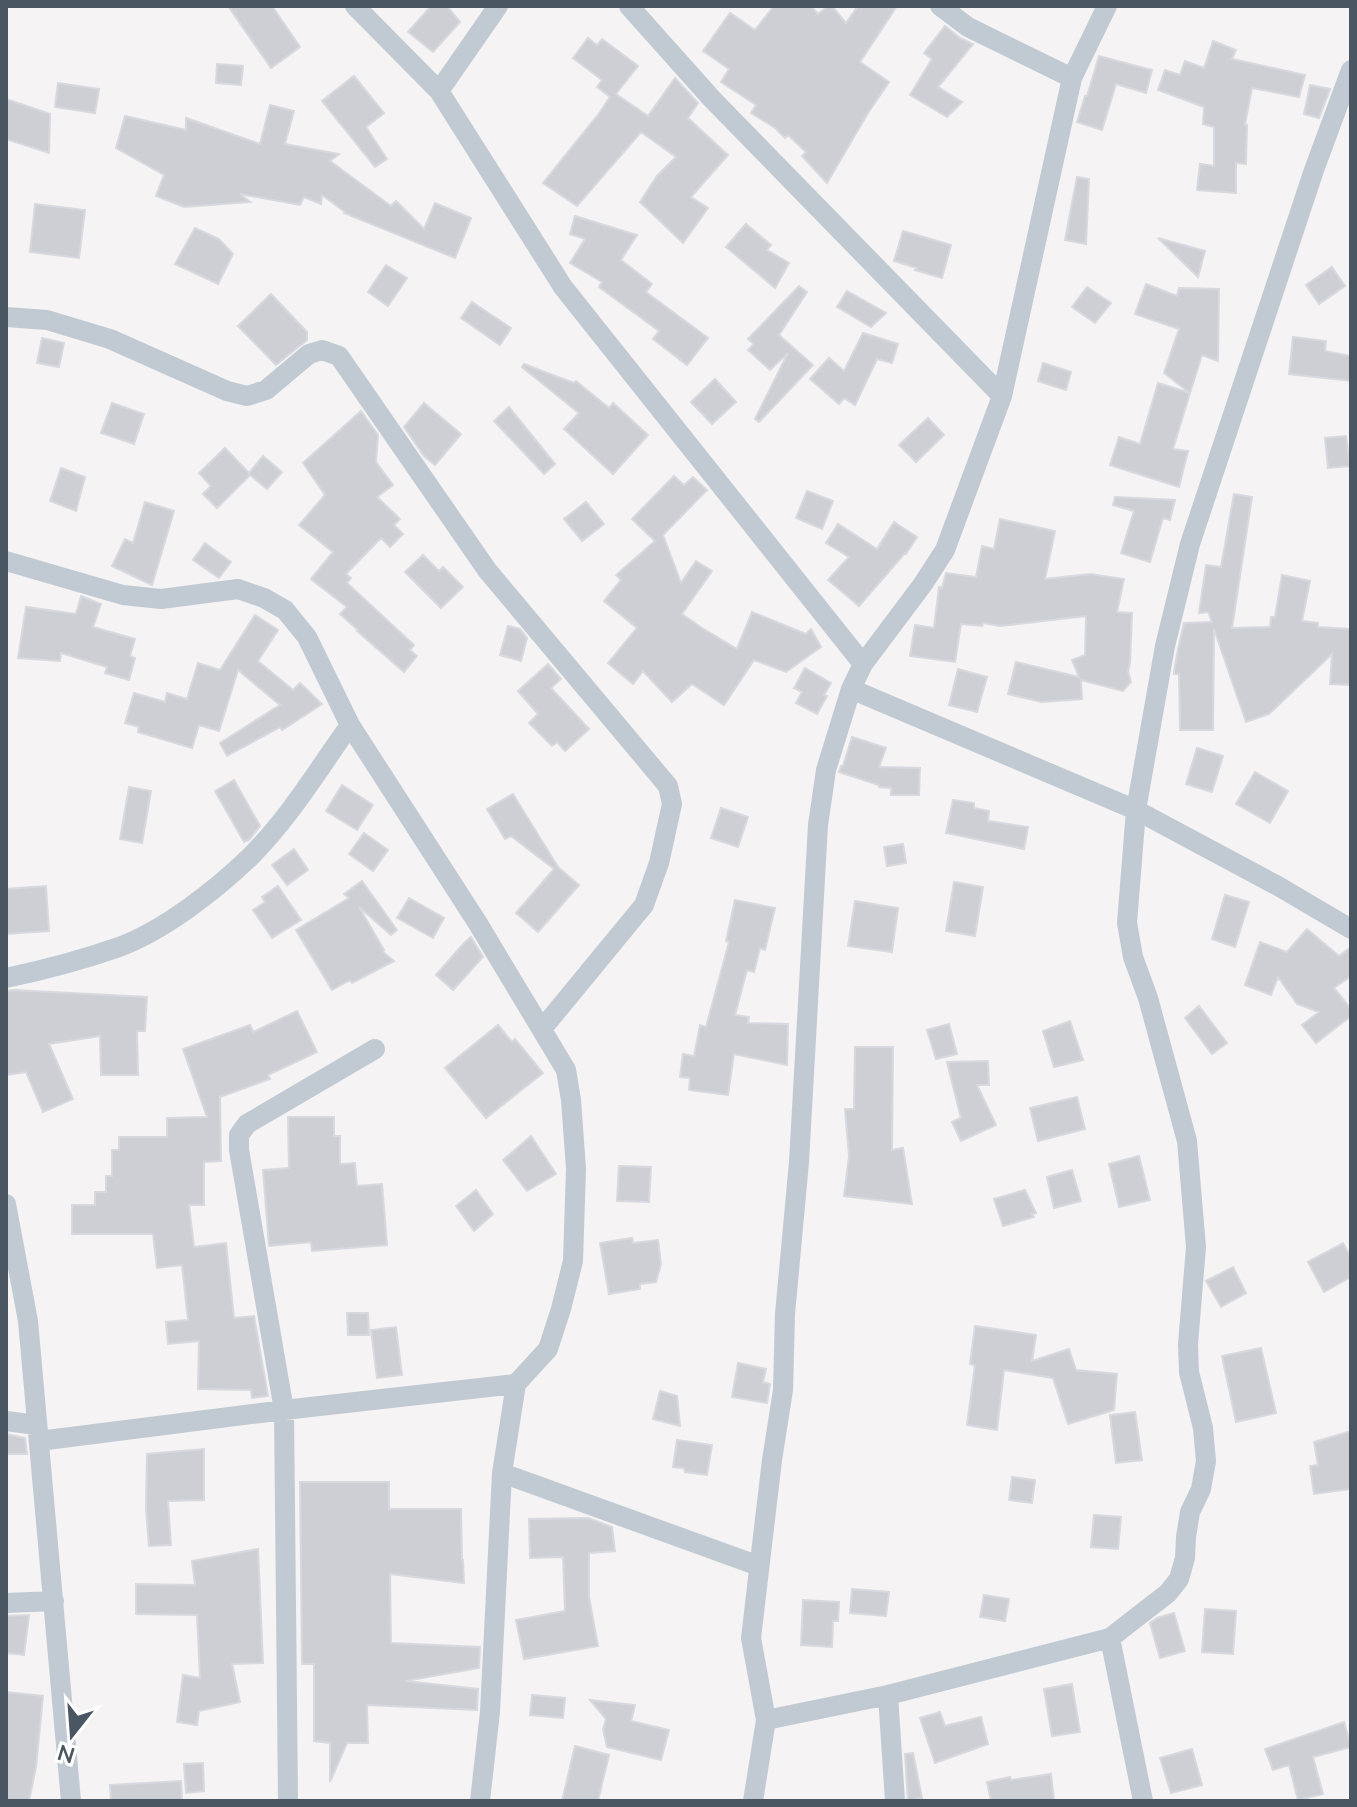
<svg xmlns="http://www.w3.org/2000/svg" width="1357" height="1807" font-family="'Nunito Sans',sans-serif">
<rect width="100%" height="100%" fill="#f5f3f3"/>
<path fill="#cdcfd5" stroke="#d7d9de" stroke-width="2" d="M228,6H272L300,47L271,68Z
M431,6H447L460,22L433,52L408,32Z
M774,6H811L818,14L828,6H832L846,23L858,6H897L860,62L889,82L868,113L827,183L802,156L806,152L788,135L785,138L775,128L751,113L756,105L721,82L729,69L703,51L730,13L755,30Z
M945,26L960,38L973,44L938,87L962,102L947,117L910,95L932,59L924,53Z
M588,38L597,45L602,39L638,66L616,94L648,116L675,78L677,80L698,103L688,118L728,155L691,197L708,208L683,243L640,202L657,176L676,157L641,132L577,206L543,183L597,116L610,97L597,87L602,80L573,58Z
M1213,41L1236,50L1232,59L1305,75L1299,97L1252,88L1245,124L1247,125L1246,164L1236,163V193L1197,190L1200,164L1214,166V127L1203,124L1204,107L1158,90L1165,70L1180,75L1185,61L1204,68Z
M1099,56L1152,70L1146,93L1116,84L1102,130L1077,122L1085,96H1087Z
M217,64L243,66L241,85L216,83Z
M354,76L384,113L366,127L387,159L375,167L322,101Z
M58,83L99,89L95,113L55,107Z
M1310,85L1330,89L1319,118L1304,114Z
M6,99L50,114L49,153L6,139Z
M270,105L294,111L285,144L339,154L330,161L391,206L396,201L424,229L435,203L471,218L455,258L344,213L345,212L322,195L321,204L304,197L300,205L240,194L250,202L184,207L156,196L164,175L116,148L125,116L186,130V118L260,144Z
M1077,177L1089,179L1086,244L1065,240Z
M35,204L85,210L79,258L30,252Z
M575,216L637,235L621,260L652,284L646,292L708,338L687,365L653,339L659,331L599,287L602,282L570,263L585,239L570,234Z
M746,224L771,245L767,250L789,263L775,288L726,247Z
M195,228L219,239L233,254L218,284L175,264Z
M903,231L951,245L942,278L915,270L917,268L894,261Z
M1158,238L1205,251L1198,277Z
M386,265L407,278L388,306L368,292Z
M1332,267L1345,286L1319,304L1306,285Z
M1146,284L1177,296L1179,288L1219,289L1218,361L1202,355L1190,393L1164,373L1179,329L1135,314Z
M799,286L807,292L779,335L813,365L759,422L755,419L788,353L770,370L748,350L754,344L748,339Z
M1087,287L1111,303L1095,323L1072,307Z
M847,291L886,313L871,327L837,307Z
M271,294L307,332V340L276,365L238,326Z
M472,302L511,328L500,345L461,318Z
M863,333L898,344L892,363L877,359L855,405L844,398L839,404L810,379L829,358L844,371Z
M1293,337L1326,341L1325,351L1351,356V381L1289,374Z
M42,338L64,343L59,367L37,363Z
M1043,363L1071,372L1066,390L1038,381Z
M524,364L574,383L576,381L609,408L613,403L648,435L613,474L564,429L579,413L522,367Z
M715,379L736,402L712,424L691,402Z
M1158,383L1190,393L1173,449L1188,451L1179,487L1110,465L1119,437L1140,444Z
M112,403L144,414L134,444L101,433Z
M424,403L461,434L435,465L424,456L404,427Z
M509,407L555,464L544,474L494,421Z
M361,411L378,435L376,462L393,485L377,497L400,519L394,525L403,534L390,547L381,538L346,574L351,578L347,583L414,645L410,650L417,656L404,672L357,631L358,630L340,614L347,607L311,579L333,552L299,525L325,495L303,463Z
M928,418L944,435L916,462L899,445Z
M1346,436L1350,466L1328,468L1325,438Z
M225,448L249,473L263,456L282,472L267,489L250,475L217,508L203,494L211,486L199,473Z
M61,468L85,477L76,511L50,501Z
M674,476L684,485L693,477L707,490L663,535L681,583L696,561L712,571L682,614L702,628L737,649L752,612L806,634L811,629L821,647L786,672L754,660L724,705L692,684L672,702L643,671L633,684L608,663L637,628L604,601L621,580L616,575L655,541L632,519Z
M807,491L833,501L822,529L796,518Z
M1234,494L1252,497L1232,628L1270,627L1271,617H1275L1282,575L1310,581L1302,621L1318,623V627L1351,629V685L1330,684L1332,654L1269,714L1246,722L1214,629L1213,730H1180L1179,674H1174V672L1178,649L1184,623L1212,622L1208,612L1199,613L1206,565L1221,567Z
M1115,497L1175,500L1170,520L1163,518L1150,562L1121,553L1134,511L1113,505Z
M145,502L174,511L152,585L112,566L125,539L133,543Z
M586,502L604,524L582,541L564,519Z
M1000,519L1055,531L1045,579L1090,574L1124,579L1117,612L1132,613L1130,663L1128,671L1131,682L1123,691L1081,680L1082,699L1042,702L1008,694L1016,662L1079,677L1072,660L1085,655L1086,616L1000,626L983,623L982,626L961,624L955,662L910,656L915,625L934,628L939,587L942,588L946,573L976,577L982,546L994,549Z
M894,522L917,537L906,554L905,553L859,606L828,580L849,557L826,543L838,524L877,549Z
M205,543L231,562L219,578L193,560Z
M423,555L439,571L443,567L463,587L441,608L405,572Z
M81,596L101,604L93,627L135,639L130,656L135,658L129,680L105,673L107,667L61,653L60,661L18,658L26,607L76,614Z
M255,615L278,630L258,661L293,690L300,683L322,704L282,730L280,727L227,756L220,743L280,705L238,670L219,731L199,725L192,748L138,732L139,727L125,723L134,693L165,702L167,693L187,699L198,663L220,670Z
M508,626L520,629L527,638L521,661L500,655Z
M548,664L561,679L551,688L589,729L565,751L557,742L552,746L529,723L538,714L518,691Z
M805,668L831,683L824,695L827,696L817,714L796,703L802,692L794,688Z
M958,669L987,677L977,712L949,705Z
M852,737L886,748L879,767L920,768L919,795H891V788L879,787V785L839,772L841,766H843Z
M1197,748L1223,756L1212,792L1186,784Z
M1255,772L1288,791L1270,823L1236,804Z
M234,780L260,826L250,839L244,842L215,791Z
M342,785L373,805L357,830L326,811Z
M129,787L151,791L142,843L120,839Z
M513,794L558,867L579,885L538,932L516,913L554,869L511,836L505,839L487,809Z
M953,800L974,803V808L989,811L988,821L1028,827L1024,849L946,833Z
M721,808L748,817L738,847L711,838Z
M364,833L388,850L373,871L349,854Z
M903,844L906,863L887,866L884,847Z
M294,849L308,870L287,885L272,865Z
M362,881L397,930L391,935L359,907L384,950L383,952L394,961L352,983L350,980L332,990L296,930L349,898L344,894Z
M954,882L983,887L975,936L946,931Z
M46,886L49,931L6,934V889Z
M278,886L301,920L272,938L253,910L265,902L262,897Z
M1225,895L1249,902L1235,947L1212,939Z
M409,898L444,918L433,938L397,918Z
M735,900L775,908L765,950L760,948L754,972L747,970L735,1015L749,1017L748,1023L788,1024L787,1065L734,1054L728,1095L689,1090L690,1078L680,1077L683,1054L694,1056L700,1025L706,1027L729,942L726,941Z
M855,901L898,908L892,952L848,946Z
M1307,929L1339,956L1351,947V976L1334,988L1351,1009V1016L1316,1043L1302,1025L1319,1012L1297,1004L1278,977L1271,995L1245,985L1260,942L1287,952Z
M471,937L483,957L453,990L436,975L464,943Z
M14,990L147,997L145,1031H137L138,1075H101L100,1036L49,1044L73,1099L43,1112L26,1072L6,1075V991Z
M1199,1006L1227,1043L1212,1054L1185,1018Z
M297,1011L317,1052L268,1075L270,1079L220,1097L221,1161L204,1162V1205H189L194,1247L226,1243L234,1318L254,1316L268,1396L252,1398L251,1390L198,1389L199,1341L168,1344L166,1322L188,1320L182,1265L157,1268L153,1234H72V1205H95V1192H106V1176H112V1150H119V1137H167V1118L207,1117L183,1049L250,1025L253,1032Z
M1070,1021L1083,1060L1054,1067L1043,1031Z
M949,1024L957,1054L936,1059L927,1030Z
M498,1025L512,1042L515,1039L543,1073L486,1118L445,1068Z
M855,1047H893L892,1150L903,1148L912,1204L844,1196L849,1156L845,1109H854Z
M988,1061L989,1085H977L996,1125L961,1141L952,1122L961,1118L947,1062Z
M1077,1097L1085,1129L1038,1141L1030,1108Z
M288,1117H334V1136H340V1164L355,1163L357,1186L382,1184L387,1245L312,1251L311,1242L269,1246L263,1170L289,1168Z
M531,1136L556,1174L527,1191L503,1160Z
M1139,1156L1150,1200L1119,1207L1109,1164Z
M619,1166L651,1167L649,1202L617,1201Z
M1072,1170L1081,1201L1054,1208L1047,1177Z
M476,1190L493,1214L474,1231L456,1206Z
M1025,1190L1036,1213L1032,1214L1034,1217L1003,1226L994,1199Z
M632,1238L633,1243L658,1240L661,1264L656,1282L640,1284V1289L609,1294L600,1243Z
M1343,1243L1351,1258V1277L1324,1292L1308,1262Z
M1233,1267L1246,1293L1221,1307L1206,1281Z
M347,1313H368L369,1335H348Z
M975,1326L1036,1335L1032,1361L1069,1349L1076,1370L1117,1374L1114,1410L1068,1424L1053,1378L1004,1370L997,1430L967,1425L975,1365L970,1364Z
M396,1327L402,1375L377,1378L371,1330Z
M1261,1348L1276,1413L1236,1422L1222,1356Z
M738,1363L766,1369L763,1382L770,1384L767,1403L732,1397Z
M660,1391L677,1396L680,1426L653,1419Z
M1135,1412L1142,1460L1116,1463L1110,1415Z
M1351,1431V1489L1314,1494L1310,1466L1318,1465L1314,1442Z
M6,1434L25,1438L27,1454H6Z
M677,1440L712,1445L707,1475L685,1472L684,1468L673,1467Z
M204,1449V1500L168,1501L171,1545L149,1546L146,1509L147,1454Z
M1012,1477L1035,1480L1032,1503L1009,1500Z
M300,1482H389V1509H461L462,1560H463L464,1583L390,1574L391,1643L480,1647L479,1668L405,1681L478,1689L477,1710L367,1705L368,1743H347L330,1782V1743L314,1741V1664H302Z
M1094,1515L1121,1517L1118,1549L1091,1547Z
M588,1518L612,1527L615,1551L589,1553V1597L598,1646L524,1659L516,1620L565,1611L563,1557L530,1558L529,1519Z
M258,1549L263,1663L232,1664L240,1702L199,1711L197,1725L177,1722L183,1675L200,1678L197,1615L136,1614V1584L195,1585L192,1561Z
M852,1589L889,1592L886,1616L850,1613Z
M984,1595L1009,1599L1005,1621L980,1617Z
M803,1600L839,1602L838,1621H833L832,1647L801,1645Z
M1205,1609L1236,1611L1233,1654L1202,1652Z
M1174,1613L1185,1651L1160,1658L1150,1623L1157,1618Z
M29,1615L24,1655L6,1653V1616Z
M1072,1684L1080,1732L1052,1736L1044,1689Z
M6,1692L43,1696L36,1767L29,1801H6Z
M532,1695L565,1698L563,1718L530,1715Z
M590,1700L635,1705L631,1721L669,1730L661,1760L607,1747L603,1729L606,1719Z
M940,1712L945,1726L981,1717L988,1744L935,1763L920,1718Z
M1344,1722L1351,1747L1313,1757L1323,1794L1298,1800L1289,1765L1273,1770L1265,1749Z
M575,1746L609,1755L598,1801H562Z
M1192,1749L1202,1785L1171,1793L1160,1758Z
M913,1753L922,1798L908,1801L905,1754Z
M203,1763L204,1791L186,1793L184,1764Z
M1051,1774L1054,1801H991L987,1782L1010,1777L1011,1780Z
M181,1781L182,1801H111L110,1785Z"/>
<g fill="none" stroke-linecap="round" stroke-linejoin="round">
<path stroke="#c1cad2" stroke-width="20" d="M355,6L439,91L563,287L863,664
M629,6L712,99L1002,396
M940,6L968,27L1072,78
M439,91L498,6
M6,317L47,320L110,339L227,391L247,396L266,390L309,354L322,350L339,356L487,570L668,786L672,804L659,863L644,905L542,1029
M6,561L123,595L161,599L238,589L264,598L285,610L307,637L350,725L477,922L566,1070L571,1100L576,1169L573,1261L561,1309L548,1349L516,1384L502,1473L490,1712L480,1801
M851,689L1136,810L1278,886L1351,929
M6,978C44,970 82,960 119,947C163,931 216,890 250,857C289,818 318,770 350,725
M6,1204L28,1321L71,1801
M6,1421L37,1425
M39,1441L284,1410L516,1384
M502,1473L759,1566
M6,1603L54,1601
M1110,1638L1143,1801
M888,1695L895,1801
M766,1720L888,1695L1110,1638L1168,1593L1179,1579L1185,1558L1186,1537L1190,1512L1201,1489L1206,1461L1203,1428L1189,1372L1188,1344L1196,1247L1187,1141L1148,998L1133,957L1127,923L1136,810L1165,646L1190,544L1314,170L1351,70
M288,1801L284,1410L239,1150V1135L247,1124L375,1049
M753,1801L766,1720L751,1638L772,1460L783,1390L785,1314L799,1162L818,825L826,770L851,689L863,664L923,584L945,550L1002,396L1072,78L1107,6"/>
</g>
<rect width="1357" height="1807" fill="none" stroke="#4a5661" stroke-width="16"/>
<g transform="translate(72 1735) rotate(197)" stroke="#ffffff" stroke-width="6" paint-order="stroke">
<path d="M0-6L14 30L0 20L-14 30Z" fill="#4a5661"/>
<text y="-12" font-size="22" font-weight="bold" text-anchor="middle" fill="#4a5661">N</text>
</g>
</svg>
